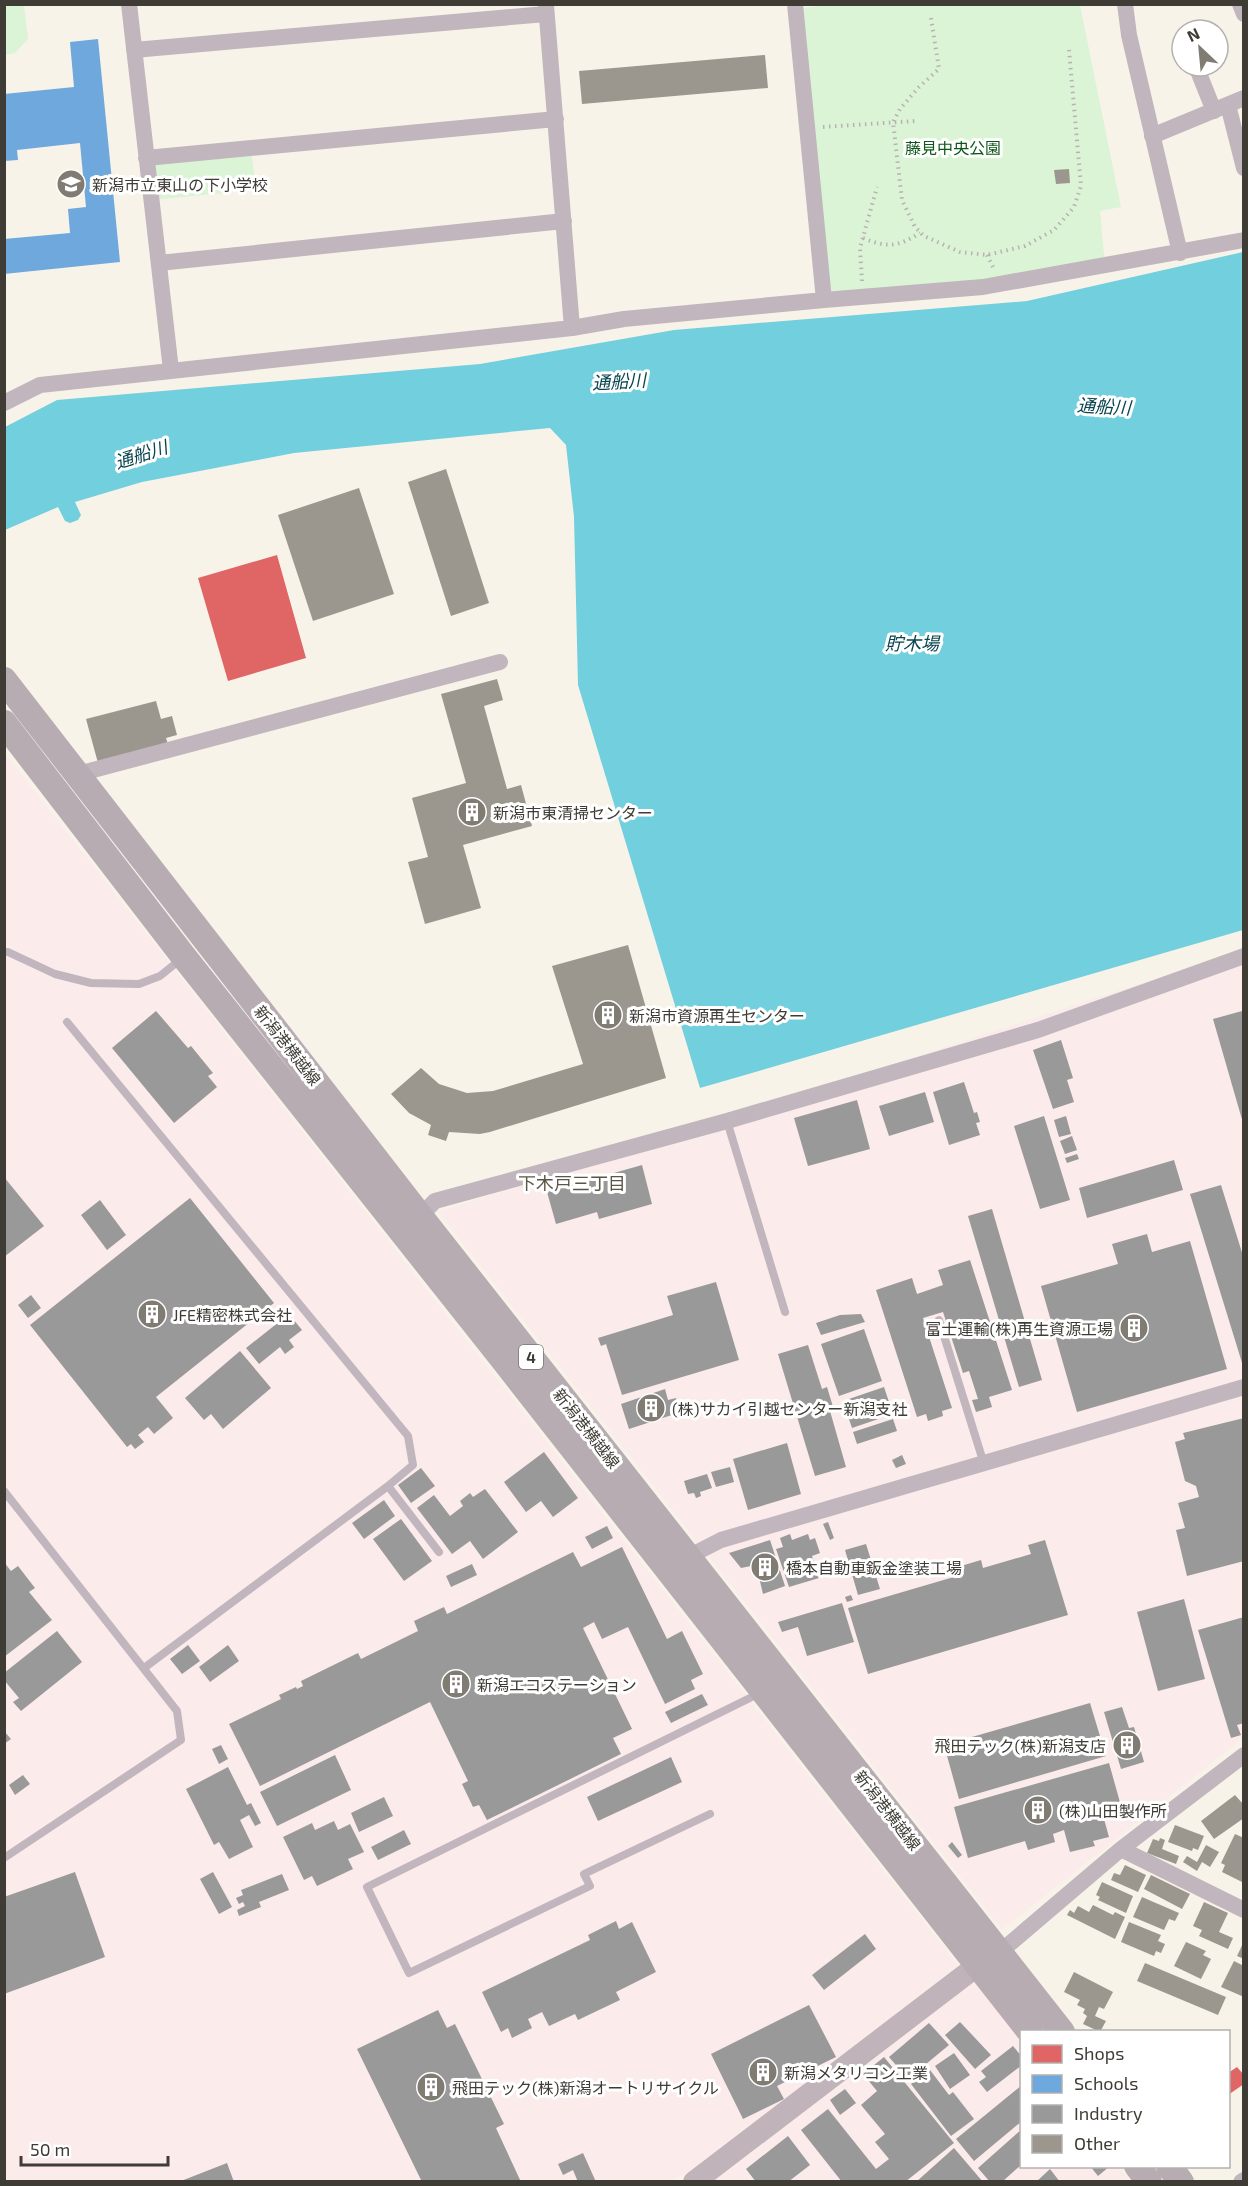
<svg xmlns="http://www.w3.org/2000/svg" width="1248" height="2186" font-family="'Exo 2','Noto Sans JP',sans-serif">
<rect width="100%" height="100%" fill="#f8f3e9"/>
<path fill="#fcebeb" d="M4,752L958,1965L703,2166L668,2182L5,2181Z
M1243,950V1738L1002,1930L438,1212Z
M973,1978L1021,2041L1022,2166L1119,2167L1130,2181L710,2182Z"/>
<path fill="#dbf4d5" d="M834,4L1080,5L1121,207L1100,211L1105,265L824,300L795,9Z
M4,5H24L28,39L15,53L5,55Z
M251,148L256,190L152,200L146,158Z"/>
<path fill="#72cfdd" d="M1243,252V930L700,1088L578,685L574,517L566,445L550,428L294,453L142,482L75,502L81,515L78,520L70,523L65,521L58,507L5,530V427L57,400L480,364L674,330L1027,301Z"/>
<path fill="#e06666" d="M277,555L306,658L228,681L198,578Z
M1237,2067L1244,2075V2084L1228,2095V2073Z"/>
<path fill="#6fa8dc" d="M98,39L120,262L4,274V239L70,233L68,209L86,207L80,143L17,150L18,160L4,161V94L74,87L70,42Z"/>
<path fill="#999" d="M156,1011L188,1048L191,1046L213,1073L208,1076L217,1087L174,1123L112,1048Z
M1242,1011L1244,1017L1243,1123L1213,1019Z
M1061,1040L1073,1078L1067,1080L1074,1102L1053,1109L1033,1050Z
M964,1082L974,1113L977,1112L980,1122L976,1123L980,1135L949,1145L933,1092Z
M925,1092L934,1122L889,1136L879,1106Z
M857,1100L870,1149L808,1166L794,1118Z
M1044,1116L1070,1200L1040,1209L1014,1126Z
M1066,1116L1071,1134L1059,1137L1054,1120Z
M1072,1136L1077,1150L1065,1154L1060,1141Z
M1077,1154L1079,1159L1067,1163L1065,1158Z
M1174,1160L1183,1190L1087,1218L1079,1188Z
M642,1165L652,1204L599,1219L597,1212L556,1224L547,1192Z
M4,1177L44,1226L4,1257Z
M1221,1185L1244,1259L1243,1366L1190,1194Z
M190,1198L274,1303L156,1397L173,1418L154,1434L148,1427L138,1435L144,1442L135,1449L131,1444L127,1447L30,1325Z
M100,1200L126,1235L107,1250L81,1215Z
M992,1209L1042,1380L1019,1387L968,1216Z
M1147,1234L1152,1252L1190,1241L1227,1369L1077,1412L1041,1286L1118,1264L1112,1244Z
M970,1260L1012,1390L989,1397L992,1407L976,1412L972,1400L978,1399L969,1371L963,1373L943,1312L923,1318L952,1408L942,1411L943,1416L928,1421L926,1414L917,1417L876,1290L912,1278L917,1294L943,1285L938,1270Z
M716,1282L739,1360L622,1395L606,1344L601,1346L598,1338L673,1315L667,1296Z
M31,1295L41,1308L28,1318L18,1305Z
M289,1314L302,1330L289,1340L294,1347L285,1354L280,1347L259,1364L246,1348Z
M861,1314L865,1322L821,1335L816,1323L840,1315Z
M864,1329L882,1381L839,1396L821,1344Z
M808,1345L822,1389L827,1387L834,1410L830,1411L846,1467L815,1476L778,1354Z
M240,1351L271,1388L223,1429L211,1414L204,1420L185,1398Z
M884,1387L893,1414L852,1428L843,1401Z
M665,1389L668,1400L676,1398L681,1412L629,1429L621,1404Z
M1244,1418V1561L1187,1576L1176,1530L1185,1528L1178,1503L1199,1497L1196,1486L1185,1481L1175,1442L1185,1439L1183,1433Z
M893,1419L897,1431L857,1444L853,1432Z
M787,1443L801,1494L748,1510L733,1459Z
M544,1452L578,1498L553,1517L541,1501L526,1512L504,1482Z
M902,1455L906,1464L896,1468L892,1460Z
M730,1467L734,1482L716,1487L711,1472Z
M421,1468L435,1486L411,1503L398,1485Z
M707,1474L712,1488L700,1492L701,1496L696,1498L694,1493L688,1494L684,1481Z
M485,1489L518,1532L483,1559L470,1541L452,1554L417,1508L434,1495L450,1516L463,1506L460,1501L470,1493L473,1497Z
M384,1500L395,1516L364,1539L352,1523Z
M401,1519L432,1561L404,1581L373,1539Z
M828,1522L834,1538L830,1540L823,1524Z
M607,1526L613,1538L592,1549L585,1537Z
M790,1534L792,1540L808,1534L810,1540L815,1538L820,1553L812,1556L819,1578L789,1587L776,1549L783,1547L780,1538Z
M770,1540L785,1586L763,1594L758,1573L754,1574L751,1566L741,1568L729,1553Z
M1045,1540L1068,1615L868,1674L848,1608L964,1574L961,1566L981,1560L983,1568L1031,1554L1028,1545Z
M866,1544L880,1589L858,1595L845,1550Z
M622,1547L667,1639L682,1631L703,1674L691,1680L695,1689L665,1704L628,1627L602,1639L594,1622L583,1628L632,1729L613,1738L621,1754L487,1820L479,1805L473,1807L462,1784L468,1781L430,1702L260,1786L229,1724L281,1699L279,1695L296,1687L297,1689L303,1686L301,1681L358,1653L361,1659L418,1631L414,1621L444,1607L447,1614L573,1552L581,1567Z
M4,1562L11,1571L18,1566L35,1588L29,1592L52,1620L4,1657Z
M472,1564L477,1575L451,1587L446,1576Z
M851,1595L853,1600L847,1602L845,1597Z
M1184,1599L1205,1679L1158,1691L1137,1612Z
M842,1603L854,1642L807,1656L798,1627L782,1632L778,1622Z
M1244,1617V1723L1237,1725L1241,1735L1231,1738L1198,1630Z
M57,1631L82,1662L21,1711L13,1702L19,1698L4,1680V1673Z
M188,1645L200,1661L182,1674L170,1659Z
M228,1645L239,1661L210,1682L199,1667Z
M702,1694L708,1705L671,1723L665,1712Z
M1090,1703L1106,1756L959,1799L944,1745Z
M1122,1707L1129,1728L1134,1727L1144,1762L1121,1769L1104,1712Z
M4,1731L11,1739L4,1744Z
M221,1745L228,1759L219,1764L212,1749Z
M335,1755L351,1790L277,1826L260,1792Z
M671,1757L682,1782L598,1821L587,1797Z
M1109,1763L1123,1813L1104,1819L1109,1837L1093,1841L1095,1846L1070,1852L1064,1830L1053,1834L1055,1842L1028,1850L1025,1841L968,1858L954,1807Z
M228,1767L247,1805L251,1803L261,1823L255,1826L249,1815L240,1820L253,1847L229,1859L219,1842L214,1845L186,1789Z
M23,1775L30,1784L15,1795L9,1785Z
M384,1797L393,1816L359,1832L351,1813Z
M334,1821L338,1830L350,1824L364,1852L348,1859L353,1869L317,1886L312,1876L304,1880L283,1837L312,1823L315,1830Z
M404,1830L411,1844L378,1860L371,1847Z
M952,1842L962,1855L958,1858L948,1846Z
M75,1872L105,1957L4,1994V1897Z
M213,1872L232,1907L219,1914L200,1879Z
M282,1874L289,1890L259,1902L261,1907L239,1916L237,1910L245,1906L243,1902L239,1904L236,1898L243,1895L241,1890Z
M616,1921L619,1929L632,1922L656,1972L616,1992L620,2000L578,2020L575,2014L549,2026L542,2012L528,2019L532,2028L512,2038L508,2028L501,2032L482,1992L590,1940L588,1935Z
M865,1934L876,1949L824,1990L812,1975Z
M809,2005L836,2057L777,2086L784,2099L743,2119L711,2054Z
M438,2010L447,2028L455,2024L504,2124L496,2128L521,2182H422L357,2049Z
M960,2022L991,2055L975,2069L945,2035Z
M929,2023L949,2045L908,2079L889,2057Z
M1013,2046L1022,2057V2065L987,2092L979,2082L986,2077L981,2071Z
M954,2053L970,2075L950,2089L935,2066Z
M884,2057L954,2143L905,2182H842L801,2130L828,2109L876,2169L889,2159L875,2142L885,2134L861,2105L877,2091L863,2074Z
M930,2070L949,2095L953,2092L974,2119L951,2136L911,2084Z
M1022,2085V2121L974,2161L956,2139Z
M845,2089L856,2103L840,2115L830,2100Z
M1022,2129V2164L1002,2182H990L978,2168Z
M788,2136L810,2165L788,2182H756L746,2169Z
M954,2148L983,2182H916Z
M583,2153L596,2182H578L573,2170L563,2175L558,2164Z
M227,2163L234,2182H181V2181Z
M1090,2166H1110L1098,2176Z
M1050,2169L1060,2182H1036Z"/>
<path fill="#9b978f" d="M765,55L768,88L582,104L579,71Z
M1069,169L1070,183L1056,184L1054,170Z
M446,469L489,603L451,616L408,482Z
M359,488L394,594L313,621L278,515Z
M497,679L503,700L484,706L507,789L521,785L532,826L463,845L481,908L425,924L408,862L428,857L412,798L466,783L441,694Z
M156,701L161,719L172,716L177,735L166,738L168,744L98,763L86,719Z
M628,945L666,1078L490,1132L480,1134L449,1132L446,1141L428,1135L431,1125L409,1113L391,1094L421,1068L439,1084L467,1093L493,1091L583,1064L552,966Z
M1235,1795L1244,1805V1818L1214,1839L1201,1821Z
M1175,1825L1204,1836L1198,1850L1193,1848L1192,1851L1168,1842Z
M1235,1834L1244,1838V1883L1222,1872L1225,1865L1221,1863Z
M1160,1838L1165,1840L1162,1849L1179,1856L1176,1864L1147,1853L1153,1839L1159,1841Z
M1206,1845L1219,1852L1210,1867L1202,1862L1197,1871L1183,1862L1187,1856L1197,1862Z
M1125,1865L1146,1875L1138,1892L1111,1880L1114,1873L1120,1875Z
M1151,1875L1190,1894L1182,1909L1144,1889Z
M1102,1882L1133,1896L1126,1913L1098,1900L1100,1897L1096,1895Z
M1142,1897L1179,1913L1175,1921L1169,1919L1164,1930L1133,1917Z
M1204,1902L1228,1913L1219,1932L1233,1938L1228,1949L1199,1936L1202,1930L1193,1926Z
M1093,1905L1113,1915L1115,1912L1125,1917L1115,1939L1067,1915L1070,1910L1074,1913L1078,1906L1089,1912Z
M1129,1922L1161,1935L1158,1941L1165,1944L1161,1953L1156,1951L1154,1956L1121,1942Z
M1244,1941V1959L1237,1956Z
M1186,1942L1206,1951L1203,1955L1211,1959L1201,1979L1174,1966Z
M1234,1961L1244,1966V1997L1221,1987Z
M1145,1963L1226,1997L1218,2015L1137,1981Z
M1074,1972L1113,1992L1104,2009L1099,2007L1095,2016L1106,2021L1100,2032L1083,2024L1087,2016L1083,2013L1085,2009L1077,2005L1080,2000L1064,1992Z"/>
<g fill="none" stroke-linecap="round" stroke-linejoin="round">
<path stroke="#b9b2b4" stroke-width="4" stroke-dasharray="1.5 4.5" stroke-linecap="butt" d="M931,18L939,69L919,87L900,109L893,122L902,200L915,227L924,236L960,252L987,255L1025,246L1054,230L1074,207L1081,186L1069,50
M823,127L915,121
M863,238C887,248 898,247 920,233
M987,255L993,267
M862,281L860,248L877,187"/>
<path stroke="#c1b6bd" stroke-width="8" d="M4,952H8L55,974L91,983L139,984L160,976L181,959
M67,1022L408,1436L413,1465L388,1486
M727,1121L785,1312
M939,1320L984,1464
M4,1491L177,1711L181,1740L4,1858
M144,1668L388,1486L439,1552
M710,1814L584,1874L590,1886L409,1973L367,1887L760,1693"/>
<path stroke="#c1b6bd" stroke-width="16" d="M129,4L171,370
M795,4L824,300
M1125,4L1129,35L1180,253
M1240,4L1244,14
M546,5L572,328
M134,50L546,14
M1196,66L1214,111
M1228,105L1244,168
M1152,136L1244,98
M146,158L556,119
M159,263L564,221
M4,403L40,385L572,328L624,319L824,300L983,287L1244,240
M78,774L500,662
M416,1224L420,1216L435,1201L727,1121L1038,1030L1244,956
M680,1561L721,1540L1244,1387
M1121,1849L1244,1910
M1000,1952L1121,1849L1244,1755
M1241,2182L1244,2180"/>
<path stroke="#c0b4ba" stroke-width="22" d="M694,2182L978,1965L993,1956"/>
<path stroke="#b8acb3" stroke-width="26" d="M4,680L420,1216L1062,2032
M4,723L184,957L505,1362L1030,2032
M1137,2166L1149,2182
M1169,2166L1181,2182"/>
</g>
<defs>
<g id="school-disc" transform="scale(1.5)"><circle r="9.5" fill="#807c74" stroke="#fff"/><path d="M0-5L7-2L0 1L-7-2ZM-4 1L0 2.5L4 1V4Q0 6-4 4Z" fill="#fff"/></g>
<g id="building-disc" transform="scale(1.5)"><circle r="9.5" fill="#807c74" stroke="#fff"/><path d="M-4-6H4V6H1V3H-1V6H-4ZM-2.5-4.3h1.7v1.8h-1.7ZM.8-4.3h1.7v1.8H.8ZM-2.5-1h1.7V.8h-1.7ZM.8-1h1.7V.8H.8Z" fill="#fff"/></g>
</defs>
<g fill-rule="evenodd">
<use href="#school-disc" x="71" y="184"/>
<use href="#building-disc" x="472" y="812"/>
<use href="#building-disc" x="608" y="1015"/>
<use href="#building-disc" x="152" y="1314"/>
<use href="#building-disc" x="1134" y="1328"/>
<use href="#building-disc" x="651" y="1408"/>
<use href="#building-disc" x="765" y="1567"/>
<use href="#building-disc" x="456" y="1684"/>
<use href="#building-disc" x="1127" y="1745"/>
<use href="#building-disc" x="1038" y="1810"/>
<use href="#building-disc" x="763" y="2072"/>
<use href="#building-disc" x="431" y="2087"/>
</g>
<g text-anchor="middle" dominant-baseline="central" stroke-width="6" stroke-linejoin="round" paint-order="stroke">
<rect fill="#fff" stroke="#797672" stroke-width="1.5" x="519" y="1345" width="24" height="24" rx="4.5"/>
<g font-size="15" font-weight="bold" fill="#3f3c35">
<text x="531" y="1357">4</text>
</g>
<g font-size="16" fill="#0c5719" stroke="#fff">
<text x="953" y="147">藤見中央公園</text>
</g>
<g font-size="16" fill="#3f3c35" stroke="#fff" text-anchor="start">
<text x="92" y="184">新潟市立東山の下小学校</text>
<text x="493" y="812">新潟市東清掃センター</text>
<text x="629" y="1015">新潟市資源再生センター</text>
<text x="173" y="1314">JFE精密株式会社</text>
<text x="1113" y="1328" text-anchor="end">富士運輸(株)再生資源工場</text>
<text x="672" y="1408">(株)サカイ引越センター新潟支社</text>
<text x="786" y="1567">橋本自動車鈑金塗装工場</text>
<text x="477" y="1684">新潟エコステーション</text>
<text x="1106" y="1745" text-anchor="end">飛田テック(株)新潟支店</text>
<text x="1059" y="1810">(株)山田製作所</text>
<text x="784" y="2072">新潟メタリコン工業</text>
<text x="452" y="2087">飛田テック(株)新潟オートリサイクル</text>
</g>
<g font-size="16" fill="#3f3c35" stroke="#fff">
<text transform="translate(288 1045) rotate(52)">新潟港横越線</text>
<text transform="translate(587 1428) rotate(52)">新潟港横越線</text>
<text transform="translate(888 1810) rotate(52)">新潟港横越線</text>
</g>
<g font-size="18" font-style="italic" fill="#09454f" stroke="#fff">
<text transform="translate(619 381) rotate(-3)">通船川</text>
<text transform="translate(1104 406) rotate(3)">通船川</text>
<text transform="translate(141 454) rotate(-18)">通船川</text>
<text x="912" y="643">貯木場</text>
</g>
<g font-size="18" fill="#5d5646" stroke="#fff">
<text x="572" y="1183">下木戸三丁目</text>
</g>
</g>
<rect width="1248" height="2186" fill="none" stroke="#3f3c35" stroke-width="12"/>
<rect x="1020" y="2030" width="210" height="138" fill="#ffffff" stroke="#b2b1ae" stroke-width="1.5"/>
<rect x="1032" y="2045" width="30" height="18" fill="#e06666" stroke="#b2b1ae" stroke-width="1.5"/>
<text x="1074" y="2060" font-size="18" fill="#3f3c35">Shops</text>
<rect x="1032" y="2075" width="30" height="18" fill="#6fa8dc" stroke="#b2b1ae" stroke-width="1.5"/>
<text x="1074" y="2090" font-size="18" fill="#3f3c35">Schools</text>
<rect x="1032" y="2105" width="30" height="18" fill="#999999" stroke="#b2b1ae" stroke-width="1.5"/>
<text x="1074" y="2120" font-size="18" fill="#3f3c35">Industry</text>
<rect x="1032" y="2135" width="30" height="18" fill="#9b978f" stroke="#b2b1ae" stroke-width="1.5"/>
<text x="1074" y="2150" font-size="18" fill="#3f3c35">Other</text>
<g transform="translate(1200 48) rotate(334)"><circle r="28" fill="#ffffff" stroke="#b2b1ae" stroke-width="1.5"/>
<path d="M0-4.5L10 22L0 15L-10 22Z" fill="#807c74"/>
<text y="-9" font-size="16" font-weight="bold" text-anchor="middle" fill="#3f3c35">N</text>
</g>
<path d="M21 2156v9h147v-9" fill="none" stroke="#3f3c35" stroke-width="3"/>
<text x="30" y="2156" font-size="18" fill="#3f3c35" stroke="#ffffff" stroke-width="4.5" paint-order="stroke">50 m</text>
</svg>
